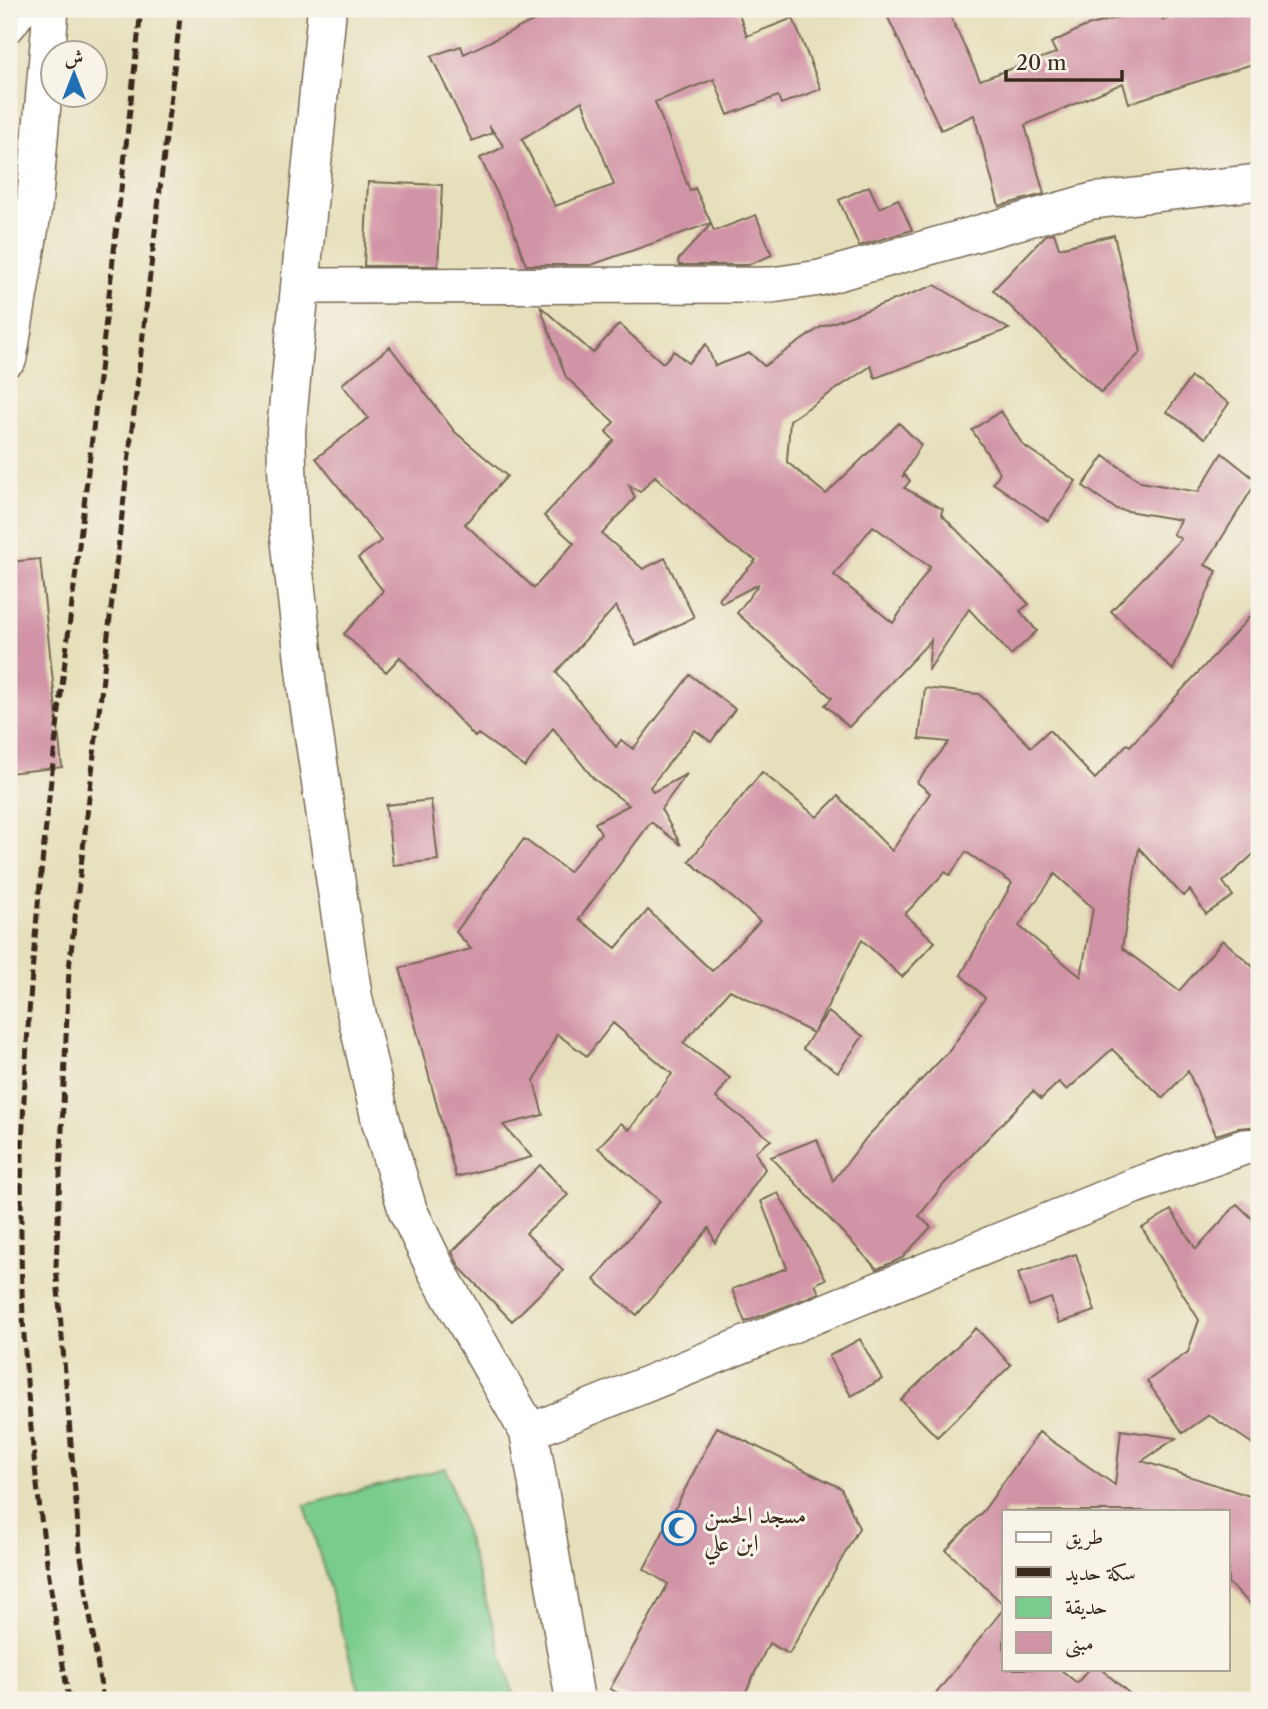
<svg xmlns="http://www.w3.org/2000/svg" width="1268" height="1709" font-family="'Libre Caslon Text',Amiri,serif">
<rect width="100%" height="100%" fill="#f7f3e8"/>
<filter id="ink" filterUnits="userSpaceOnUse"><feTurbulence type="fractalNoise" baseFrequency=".0143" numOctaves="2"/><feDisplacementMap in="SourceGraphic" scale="14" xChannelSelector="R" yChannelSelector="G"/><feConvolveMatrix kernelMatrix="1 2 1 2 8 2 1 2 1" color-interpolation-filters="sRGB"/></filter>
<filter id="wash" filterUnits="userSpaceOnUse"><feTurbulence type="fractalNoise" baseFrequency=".00686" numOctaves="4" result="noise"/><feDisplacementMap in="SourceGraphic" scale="28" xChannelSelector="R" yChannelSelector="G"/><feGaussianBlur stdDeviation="1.57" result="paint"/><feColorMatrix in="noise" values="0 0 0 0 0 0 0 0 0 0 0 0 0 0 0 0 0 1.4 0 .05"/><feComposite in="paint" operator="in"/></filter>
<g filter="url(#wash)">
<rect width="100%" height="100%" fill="#e6dfbb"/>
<path fill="#7acc8e" stroke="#5a7b56" stroke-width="2" d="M446,1468L515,1700H362L305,1505Z"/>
<g id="blocks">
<path fill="#d193a6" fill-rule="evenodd" d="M558,9H737L747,36L793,18L821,89L781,104L778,96L728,115L714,79L655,102L690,191L695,188L711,223L591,265H526L510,220L480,158L504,147L489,125L492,133L472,141L431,56L461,46L464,54ZM582,101L614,185L555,206L522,139Z
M884,9H947L980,80L1056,53L1051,43L1084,27L1148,9H1159L1163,20L1203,9H1259V62L1129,103L1123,83L1025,125L1044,194L999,206L974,115L941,130Z
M368,182L442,185L438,266H364Z
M869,186L879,208L898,199L912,230L859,246L839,200Z
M756,215L772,255L748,265H679L678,260L711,224L714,231Z
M1054,233L1059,248L1114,235L1141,352L1101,393L993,290L1046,235Z
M935,285L1009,329L875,378L871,366L790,420L787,462L826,494L899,423L921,445L902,477L905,475L910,481L904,488L943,509L941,514L1029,604L1020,611L1037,631L1011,655L969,609L928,671L931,640L849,727L825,705L832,698L737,613L759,584L722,603L719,599L756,560L729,544L655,476L640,492L629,485L635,498L602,534L643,569L665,558L694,617L636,646L616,606L556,672L616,747L621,740L633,749L690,675L735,709L711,742L695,730L650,787L653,792L687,774L661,809L681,845L651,822L579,919L616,948L648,910L712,971L760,921L689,861L762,772L817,817L838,796L892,851L930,793L917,782L949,742L919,739L925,688L979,694L1031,747L1049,730L1095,779L1127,744L1130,746L1259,607V849L1223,882L1233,896L1206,914L1190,890L1183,896L1139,848L1122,948L1179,991L1223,940L1259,972V1126L1238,1128L1216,1135L1188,1071L1163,1098L1112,1049L1067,1090L1059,1082L1041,1099L1033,1091L944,1184L919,1216L931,1227L902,1258L877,1269L771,1157L817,1139L833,1181L867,1137L950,1050L985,998L961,975L1012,883L966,852L950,875L945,872L905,914L935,942L902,977L862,940L814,1032L828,1012L863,1036L838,1072L803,1049L813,1033L730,990L683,1043L730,1078L716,1098L771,1140L755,1152L765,1169L715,1243L709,1228L637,1315L594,1280L660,1201L598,1148L621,1123L629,1130L672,1074L613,1023L587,1056L557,1034L534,1081L543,1115L503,1125L532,1157L456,1177L400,968L471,949L456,932L524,839L569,872L601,833L595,823L629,805L594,779L553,728L525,767L478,734L475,737L400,657L386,672L344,634L383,591L358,558L381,541L316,458L368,418L342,384L390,347L455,432L507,476L465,524L534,588L574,543L544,516L614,440L606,432L614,422L566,377L540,306L593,353L619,324L663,363L674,351L688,363L706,344L715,366L750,353L764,366L821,327ZM873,526L930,567L893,623L834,575ZM1055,874L1093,908L1081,977L1019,926Z
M1191,377L1229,403L1205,438L1167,412Z
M1001,411L1023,445L1076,481L1048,521L993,483L1000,473L972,430Z
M1222,453L1257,481L1205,565L1217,571L1173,670L1111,611L1181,539L1173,534L1181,520L1116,509L1083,486L1104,456L1141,482L1198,492Z
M40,559L62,767L9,773V562Z
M431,800L438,860L393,865L386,805Z
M540,1165L568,1195L526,1233L563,1271L512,1321L460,1268L452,1252Z
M778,1193L826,1279L815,1284L819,1293L745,1322L732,1289L787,1268L761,1201Z
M1237,1204L1259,1225V1448L1209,1415L1183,1433L1147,1381L1188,1352L1199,1320L1142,1228L1171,1210L1196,1249Z
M1076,1254L1095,1311L1059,1323L1051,1298L1029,1306L1018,1273Z
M976,1328L1011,1365L937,1437L901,1400Z
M860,1339L882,1379L851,1396L829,1356Z
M717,1427L841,1488L859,1528L789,1654L769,1643L742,1700H631L610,1689L668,1584L644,1569Z
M1121,1430L1176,1438L1142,1461L1259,1499V1612L1228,1583V1511H1004V1605L946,1550L984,1510L1039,1432L1115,1485Z
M1004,1608V1669H1060L1077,1683L1089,1669H1101L1137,1700H931Z"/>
</g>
</g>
<g filter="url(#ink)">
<use href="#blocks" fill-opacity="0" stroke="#776955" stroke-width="2"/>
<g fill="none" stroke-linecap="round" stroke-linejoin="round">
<g stroke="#776955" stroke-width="38">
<path id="minor" d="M9,24L20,9
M300,286L772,285L820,278L1092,201L1259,182
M9,358L34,208L51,9
M529,1432L1134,1186L1244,1147L1259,1146"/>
</g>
<g stroke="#776955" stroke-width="41">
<path id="tertiary" d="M327,9L286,431L289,528L308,695L353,998L381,1121L408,1211L437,1271L529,1432L575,1700"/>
</g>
<use href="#minor" stroke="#fff" stroke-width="35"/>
<use href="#tertiary" stroke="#fff" stroke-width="38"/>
<path stroke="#3b2a1e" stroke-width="5" stroke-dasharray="10 5" stroke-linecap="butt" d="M69,1700C41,1541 20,1378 21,1216C22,1008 48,801 73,595C97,399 120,204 141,9
M103,1700L80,1550L56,1266L69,969L181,9"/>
</g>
</g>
<defs>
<g id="mosque-ring" transform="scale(1.75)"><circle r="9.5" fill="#f7f3e8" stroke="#1f6fb2" stroke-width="1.5"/><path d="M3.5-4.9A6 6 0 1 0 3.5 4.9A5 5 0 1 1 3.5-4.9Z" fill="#1f6fb2"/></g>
</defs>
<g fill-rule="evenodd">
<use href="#mosque-ring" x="679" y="1528"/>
</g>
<g text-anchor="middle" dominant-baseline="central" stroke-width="6" stroke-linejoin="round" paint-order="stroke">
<g font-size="24" fill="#3b2a1e" stroke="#f7f3e8" text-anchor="start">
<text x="704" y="1514">مسجد الحسن<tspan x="704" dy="28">ابن علي</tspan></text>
</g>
</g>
<rect width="1268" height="1709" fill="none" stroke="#f7f3e8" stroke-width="35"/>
<rect x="1002" y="1510" width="228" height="161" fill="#f7f3e8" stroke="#aca397" stroke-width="2"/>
<rect x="1016" y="1532" width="35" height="10" fill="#ffffff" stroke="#aca397" stroke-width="2"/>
<text x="1065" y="1544" font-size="21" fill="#3b2a1e">طريق</text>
<rect x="1016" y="1567" width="35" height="10" fill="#3b2a1e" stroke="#aca397" stroke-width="2"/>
<text x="1065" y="1580" font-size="21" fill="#3b2a1e">سكة حديد</text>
<rect x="1016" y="1597" width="35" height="21" fill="#7acc8e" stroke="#aca397" stroke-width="2"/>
<text x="1065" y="1614" font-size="21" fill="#3b2a1e">حديقة</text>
<rect x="1016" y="1632" width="35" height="21" fill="#d193a6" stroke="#aca397" stroke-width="2"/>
<text x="1065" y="1650" font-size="21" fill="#3b2a1e">مبنى</text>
<g transform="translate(74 74)"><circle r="33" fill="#f7f3e8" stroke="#aca397" stroke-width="2"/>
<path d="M0-5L12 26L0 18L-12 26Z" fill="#1f6fb2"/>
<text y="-10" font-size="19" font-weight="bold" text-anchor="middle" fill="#3b2a1e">ش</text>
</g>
<path d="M1006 70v10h116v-10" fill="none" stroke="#3b2a1e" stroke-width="3.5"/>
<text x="1016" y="70" font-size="21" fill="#3b2a1e" stroke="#f7f3e8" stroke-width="5" paint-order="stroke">20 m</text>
</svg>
